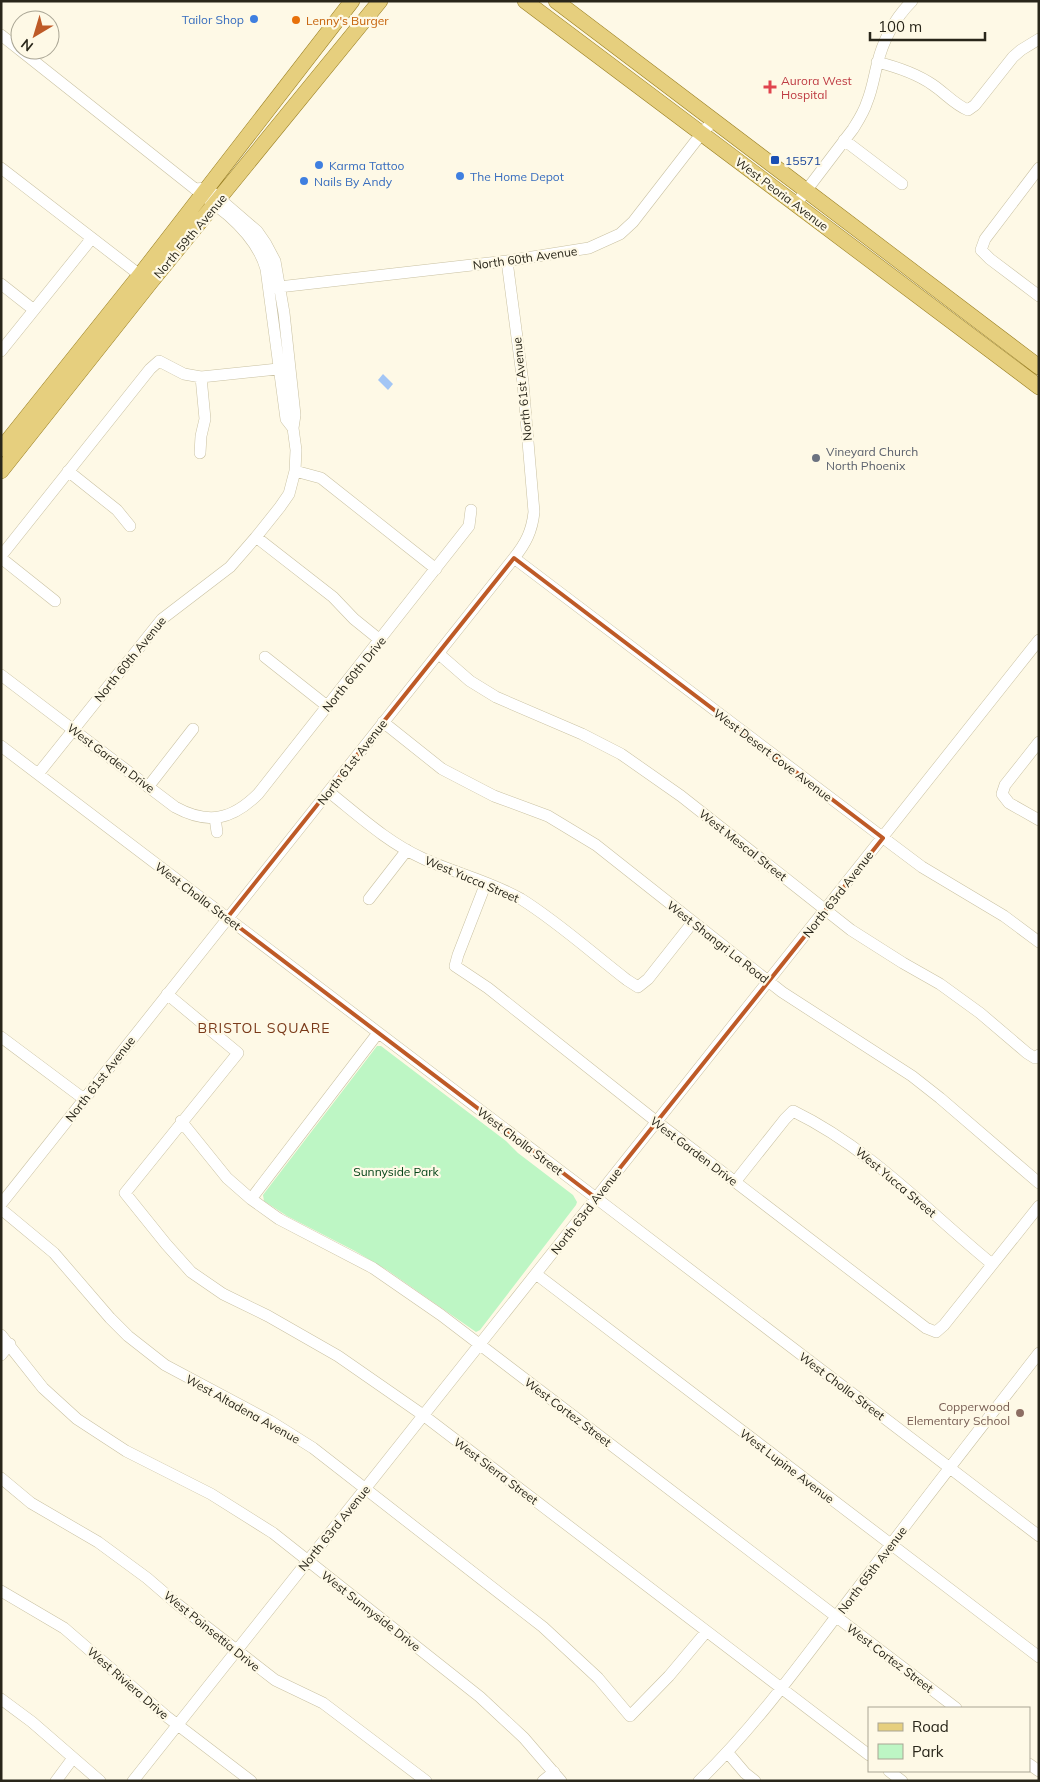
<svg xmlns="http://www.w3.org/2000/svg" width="1040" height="1782" font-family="Mulish,sans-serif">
<rect width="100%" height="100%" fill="#fef9e6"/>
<path fill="#bdf6c4" d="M377,1046H381L506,1141L518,1153L573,1195L577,1202L576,1205L480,1330L476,1332L387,1270L355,1251L287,1216L264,1201L263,1195L266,1191Z"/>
<path fill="#a3c6f5" d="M383,374L393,384L388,390L378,380Z"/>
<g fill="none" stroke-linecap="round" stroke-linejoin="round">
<g stroke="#c9c1a2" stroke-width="12">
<path id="minor" d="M1,35L20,50
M20,50L228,215C245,230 260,247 266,269L286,419L293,428
M877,62C897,67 916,73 933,85C945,93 955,105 968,110L975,105L1013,57L1021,50L1039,39
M844,140L902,184
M1,168L145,279
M1039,168L985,239L981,250L990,259L1039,296
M796,204L853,129C858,121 864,112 867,102C872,90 874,77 877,65C883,40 894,19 912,1
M1,284L34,310
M270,288L507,261L589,248L620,234L633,222L702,133L713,121
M1,351L92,238
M200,453L201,436L205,419L201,377
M68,471L117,510L130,526
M295,471L321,478L436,569
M256,537L333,597L354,619L380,640
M1,556L150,369L159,361L184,374L201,377L287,368
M1,558L55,601
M514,558L894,846L922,867L1004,916L1039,942
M439,654L470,681L496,697L582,734L621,754L681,796L851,930L903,963L940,984L980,1013L1027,1053L1035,1058L1039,1055
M265,657L327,706
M1,675L175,807C208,825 232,820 258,794L469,526L471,510
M383,722L442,769L494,796L548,816L596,845L782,992L912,1076L940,1098L1039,1183
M1039,742L1005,785L1002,794L1009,803L1039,820
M1,746L596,1198L1039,1536
M38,774L162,619L230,567L256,537L280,507L289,494L295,471L296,450L293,428L295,415L284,313L275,261L266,244L257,231L207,188L195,189
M148,787L193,729
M329,792C358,815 387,842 422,858C454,873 490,881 521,899C558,922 592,953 627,980L638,987L648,979L693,922
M215,818L217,832
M486,883L458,955L455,966L488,988L657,1122L926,1328L936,1332L944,1325L1039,1206
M369,899L407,850
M167,994L238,1053L125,1193L166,1244L191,1272L223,1294L268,1316L338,1356L423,1415L869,1755
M1,1037L84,1099
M181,1121L227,1178L251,1199L279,1219L373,1268L441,1315L956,1708
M735,1182L785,1119L793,1111C871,1149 926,1210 992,1264
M251,1199L378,1033
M1,1204L514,558C526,543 532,531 534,512L523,383L507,261
M1,1209L54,1253L110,1318L128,1336L165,1365L270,1421L313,1448L543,1627L598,1678L630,1716L669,1676L706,1632
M536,1274L1039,1657
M1,1335L43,1388L77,1419L126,1451L211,1494L273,1533L480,1697L524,1738L561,1781
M1,1355L10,1344
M1,1478L31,1503L98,1542L147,1578L176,1603L275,1680L323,1703L426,1781
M1,1591L64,1628L166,1716L251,1781
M1,1699L32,1722L100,1781
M728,1753L745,1773L755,1781
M1029,1764L1039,1771
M889,1771L902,1781
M56,1781L73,1758
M133,1781L1039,640
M543,1781L554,1772
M699,1781C759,1723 807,1654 858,1588C917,1509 978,1431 1039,1353"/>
</g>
<g stroke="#997f23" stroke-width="16">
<path id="major" d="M525,1L1039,387
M556,1L1039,367
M1,449L140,275L352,1
M1,471L150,283L380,1"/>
</g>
<use href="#minor" stroke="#fff" stroke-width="11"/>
<use href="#major" stroke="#e6cf7e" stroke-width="15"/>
</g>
<path fill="none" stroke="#be5a27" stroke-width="4" stroke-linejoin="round" d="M514,558L883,838L596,1198L227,918Z"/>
<g fill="#3f7fe0" stroke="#fef9e6" stroke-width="2">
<circle cx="254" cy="19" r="5"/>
<circle cx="319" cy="165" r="5"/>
<circle cx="460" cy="176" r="5"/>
<circle cx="304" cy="181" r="5"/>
</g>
<circle fill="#e8710a" stroke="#fef9e6" stroke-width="2" cx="296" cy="20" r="5"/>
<path fill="#e0444e" stroke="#fef9e6" stroke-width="2" d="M767.5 79.5h5v5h5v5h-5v5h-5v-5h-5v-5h5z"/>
<rect fill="#1a4fb4" stroke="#fef9e6" stroke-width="2" x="770" y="155" width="10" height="10" rx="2.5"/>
<circle fill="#6b7280" stroke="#fef9e6" stroke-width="2" cx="816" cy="458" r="5"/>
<circle fill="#8d6e63" stroke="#fef9e6" stroke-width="2" cx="1020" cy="1413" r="5"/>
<g text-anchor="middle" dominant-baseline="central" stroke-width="4.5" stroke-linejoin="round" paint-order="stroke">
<g font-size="12" fill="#366cbe" stroke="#fef9e6" text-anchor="start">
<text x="244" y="19" text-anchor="end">Tailor Shop</text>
<text x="329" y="165">Karma Tattoo</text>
<text x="470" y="176">The Home Depot</text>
<text x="314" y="181">Nails By Andy</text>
</g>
<g font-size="12" fill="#c56008" stroke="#fef9e6" text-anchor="start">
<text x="306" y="20">Lenny's Burger</text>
</g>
<g font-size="12" fill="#be3a42" stroke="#fef9e6" text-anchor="start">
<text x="781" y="80">Aurora West<tspan x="781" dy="14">Hospital</tspan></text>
</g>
<g font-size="12" fill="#164399" stroke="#fef9e6" text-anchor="start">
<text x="785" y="160">15571</text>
</g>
<g font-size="12" fill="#29261a" stroke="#fef9e6">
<text transform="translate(782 194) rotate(37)">West Peoria Avenue</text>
<text transform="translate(190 236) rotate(-50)">North 59th Avenue</text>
<text transform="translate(525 258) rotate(-8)">North 60th Avenue</text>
<text transform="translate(522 389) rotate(-96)">North 61st Avenue</text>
<text transform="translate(130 659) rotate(-51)">North 60th Avenue</text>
<text transform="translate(354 674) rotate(-51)">North 60th Drive</text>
<text transform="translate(773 755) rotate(37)">West Desert Cove Avenue</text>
<text transform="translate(111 758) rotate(37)">West Garden Drive</text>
<text transform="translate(352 762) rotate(-52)">North 61st Avenue</text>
<text transform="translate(743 845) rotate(38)">West Mescal Street</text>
<text transform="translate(472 879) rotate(23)">West Yucca Street</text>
<text transform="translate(838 894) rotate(-52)">North 63rd Avenue</text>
<text transform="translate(198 896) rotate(37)">West Cholla Street</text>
<text transform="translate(718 942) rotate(38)">West Shangri La Road</text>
<text transform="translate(100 1079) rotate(-52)">North 61st Avenue</text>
<text transform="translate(520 1141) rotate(37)">West Cholla Street</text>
<text transform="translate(694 1151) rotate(37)">West Garden Drive</text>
<text transform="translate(896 1182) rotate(40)">West Yucca Street</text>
<text transform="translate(586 1211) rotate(-52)">North 63rd Avenue</text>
<text transform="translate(842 1386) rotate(37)">West Cholla Street</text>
<text transform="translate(243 1409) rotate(29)">West Altadena Avenue</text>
<text transform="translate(568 1412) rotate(37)">West Cortez Street</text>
<text transform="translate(787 1466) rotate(37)">West Lupine Avenue</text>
<text transform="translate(496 1471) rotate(37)">West Sierra Street</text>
<text transform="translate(334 1528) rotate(-51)">North 63rd Avenue</text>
<text transform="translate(872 1570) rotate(-53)">North 65th Avenue</text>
<text transform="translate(371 1611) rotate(38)">West Sunnyside Drive</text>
<text transform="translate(212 1631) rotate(39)">West Poinsettia Drive</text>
<text transform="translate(890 1658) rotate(37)">West Cortez Street</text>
<text transform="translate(128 1683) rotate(41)">West Riviera Drive</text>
</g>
<g font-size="12" fill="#5b616d" stroke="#fef9e6" text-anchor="start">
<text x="826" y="451">Vineyard Church<tspan x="826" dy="14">North Phoenix</tspan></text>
</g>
<g font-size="12" fill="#044418" stroke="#fef9e6">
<text x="396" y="1171">Sunnyside Park</text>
</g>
<g font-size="12" fill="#785e54" stroke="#fef9e6" text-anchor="end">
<text x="1010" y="1406">Copperwood<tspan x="1010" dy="14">Elementary School</tspan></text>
</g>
<g font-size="14" letter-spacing="1" fill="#7a3a1a" stroke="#fef9e6">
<text x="264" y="1028">BRISTOL SQUARE</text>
</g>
</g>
<rect width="1040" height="1782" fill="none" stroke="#29261a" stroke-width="5"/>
<rect x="868" y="1707" width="162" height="65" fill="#fef9e6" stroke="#a9a594"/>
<rect x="878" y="1723" width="25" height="8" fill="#e6cf7e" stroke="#a9a594"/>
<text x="912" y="1732" font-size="15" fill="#29261a">Road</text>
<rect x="878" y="1744" width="25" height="15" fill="#bdf6c4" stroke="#a9a594"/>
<text x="912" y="1757" font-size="15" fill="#29261a">Park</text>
<g transform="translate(35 35) rotate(218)"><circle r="24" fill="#fef9e6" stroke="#a9a594"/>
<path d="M0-4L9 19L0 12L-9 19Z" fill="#be5a27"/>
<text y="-8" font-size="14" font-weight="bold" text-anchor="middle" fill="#29261a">N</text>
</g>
<path d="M870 32v8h115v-8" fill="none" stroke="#29261a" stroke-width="2.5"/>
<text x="878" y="32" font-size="15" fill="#29261a" stroke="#fef9e6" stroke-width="4" paint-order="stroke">100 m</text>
</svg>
